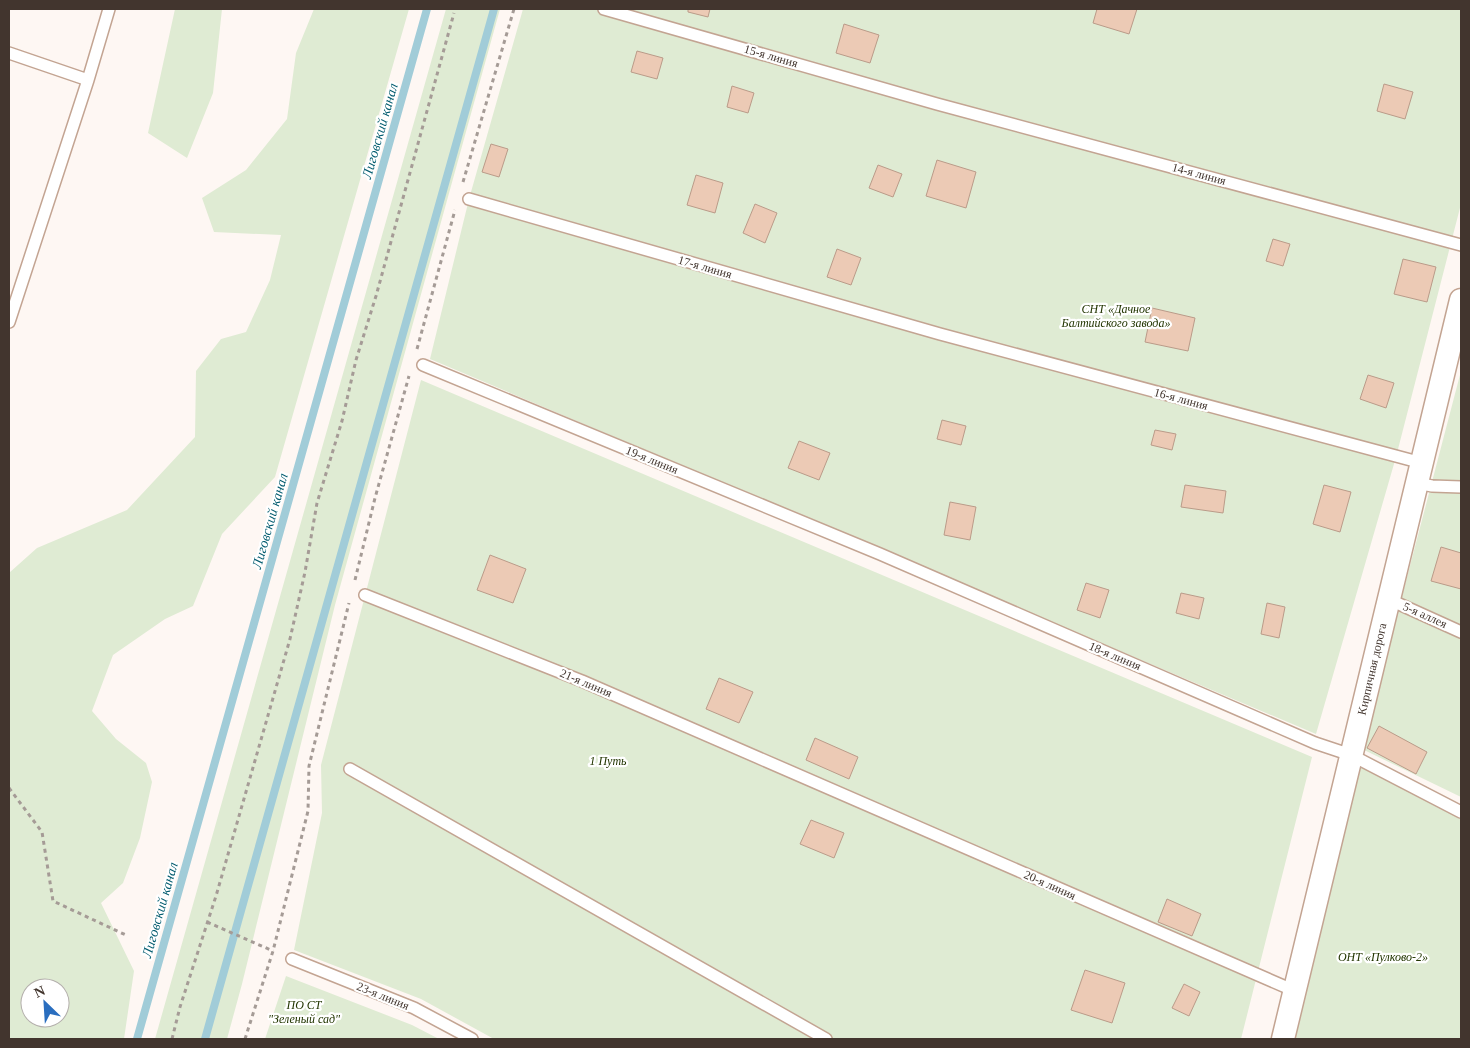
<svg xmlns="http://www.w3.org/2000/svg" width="1470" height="1048" font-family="Georgia,serif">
<rect width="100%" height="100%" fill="#fef7f3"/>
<path fill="#dfebd3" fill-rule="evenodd" d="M175,9H222L213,93L187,158L148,133Z
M314,9H409L275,477L222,534L193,606L165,619L113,655L92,711L116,739L146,763L152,782L140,838L123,883L101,903L134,971L124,1039H9V573L37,548L127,510L195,437L196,371L221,339L246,332L270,280L281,235L214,232L202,198L246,170L287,119L296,53ZM30,988H60V1018H30Z
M446,9H500L335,605L242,984L227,1039H155Z
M523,9H1461V204L1396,457L1316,734L430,359L469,199Z
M1461,371V797L1362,749Z
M421,380L1312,757L1241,1039H494L421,999L294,950L322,813L321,765Z
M1351,755L1461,811V1039H1283Z
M286,976L412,1025L439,1039H265Z"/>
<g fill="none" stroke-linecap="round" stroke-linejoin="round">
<path stroke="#a1ccd8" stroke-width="8" d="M137,1039L427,9
M205,1039L494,9"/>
</g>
<path fill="#eccab5" stroke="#ba9b89" d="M688,9H710L708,17L688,12Z
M1097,9H1137L1129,34L1093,23Z
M844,24L879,35L870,63L836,53Z
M637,51L663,58L657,79L631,72Z
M1384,84L1413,92L1405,119L1377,111Z
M732,86L754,93L748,113L727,107Z
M491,144L508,149L499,177L482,172Z
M937,160L976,172L966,208L926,196Z
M878,165L902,174L893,197L869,188Z
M696,175L723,183L715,213L687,205Z
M755,204L777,213L765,243L743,233Z
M1273,239L1290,244L1283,266L1266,261Z
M837,249L861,258L851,285L827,277Z
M1403,259L1436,267L1427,302L1394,294Z
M1152,308L1195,318L1188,351L1145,342Z
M1368,375L1394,383L1386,408L1360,399Z
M942,420L966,426L961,445L937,439Z
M1155,430L1176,434L1172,450L1151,445Z
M799,441L830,453L819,480L788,468Z
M1185,485L1226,491L1223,513L1181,507Z
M1324,485L1351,492L1340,532L1313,524Z
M950,502L976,507L970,540L944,535Z
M1441,547L1461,553V589L1431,581Z
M490,555L526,569L513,603L477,590Z
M1086,583L1109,590L1100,618L1077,610Z
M1181,593L1204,598L1199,619L1176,613Z
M1267,603L1285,607L1279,638L1261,634Z
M719,678L753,692L739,723L706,709Z
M1379,726L1427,752L1416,774L1367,748Z
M815,738L858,757L849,779L806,760Z
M811,820L844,833L834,858L800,844Z
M1167,899L1201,914L1192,936L1158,922Z
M1085,970L1125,983L1112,1023L1071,1010Z
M1184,984L1200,992L1189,1016L1172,1008Z"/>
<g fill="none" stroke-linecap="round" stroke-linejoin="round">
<g stroke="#c3a492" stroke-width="14">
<path id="lane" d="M604,9L937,104L1461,245
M9,53L88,80
M469,199L940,334L1422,463
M9,322L88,80L109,9
M423,365L880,554L1315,743L1351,755L1461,812
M1417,483L1432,486L1461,487
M365,595L582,681L1295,991
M1388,599L1461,632
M350,769L826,1039
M292,959L414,1008L472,1039"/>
</g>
<g stroke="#c3a492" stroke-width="25">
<path id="street" d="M1283,1039L1461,300"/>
</g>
<path stroke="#a59b96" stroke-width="3" stroke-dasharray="4 4" stroke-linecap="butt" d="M463,182L514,9
M417,349L455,210
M355,580L375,498L409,376
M9,788L42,832L53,901L128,936
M207,922L273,951
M172,1039L180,1007L216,896L290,639L305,572L317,503L342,421L356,360L376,296L454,13
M245,1039L273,951L308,811L309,766L349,603"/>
<use href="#lane" stroke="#fff" stroke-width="11"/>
<use href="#street" stroke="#fff" stroke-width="22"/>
</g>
<g text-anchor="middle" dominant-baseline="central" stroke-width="4.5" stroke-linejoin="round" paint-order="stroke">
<g font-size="12" fill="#42352e" stroke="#fff">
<text transform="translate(771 56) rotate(16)">15-я линия</text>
<text transform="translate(1199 174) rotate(15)">14-я линия</text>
<text transform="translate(705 267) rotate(16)">17-я линия</text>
<text transform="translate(1181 399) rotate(15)">16-я линия</text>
<text transform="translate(652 460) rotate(22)">19-я линия</text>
<text transform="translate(1425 615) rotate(24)">5-я аллея</text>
<text transform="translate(1115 656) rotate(23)">18-я линия</text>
<text transform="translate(1372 669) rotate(-77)">Кирпичная дорога</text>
<text transform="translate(586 683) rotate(23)">21-я линия</text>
<text transform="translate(1050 885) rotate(24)">20-я линия</text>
<text transform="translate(383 996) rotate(22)">23-я линия</text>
</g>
<g font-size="12" font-style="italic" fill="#223501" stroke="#fff">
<text x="1116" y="309">СНТ «Дачное<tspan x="1116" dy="14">Балтийского завода»</tspan></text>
<text x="608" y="761">1 Путь</text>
<text x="1383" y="957">ОНТ «Пулково-2»</text>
<text x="304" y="1005">ПО СТ<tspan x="304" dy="14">"Зеленый сад"</tspan></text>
</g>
<g font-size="14" font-style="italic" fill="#055d70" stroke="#fff">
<text transform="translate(380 131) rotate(-74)">Лиговский канал</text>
<text transform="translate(270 521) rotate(-74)">Лиговский канал</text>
<text transform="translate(160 910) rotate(-74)">Лиговский канал</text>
</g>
</g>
<rect width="1470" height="1048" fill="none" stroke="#42352e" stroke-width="20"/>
<g transform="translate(45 1003) rotate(335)"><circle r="24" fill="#ffffff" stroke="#b3aeab"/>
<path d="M0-4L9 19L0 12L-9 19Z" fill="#2a6ebf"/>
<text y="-8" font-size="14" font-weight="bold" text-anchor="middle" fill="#42352e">N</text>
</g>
</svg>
